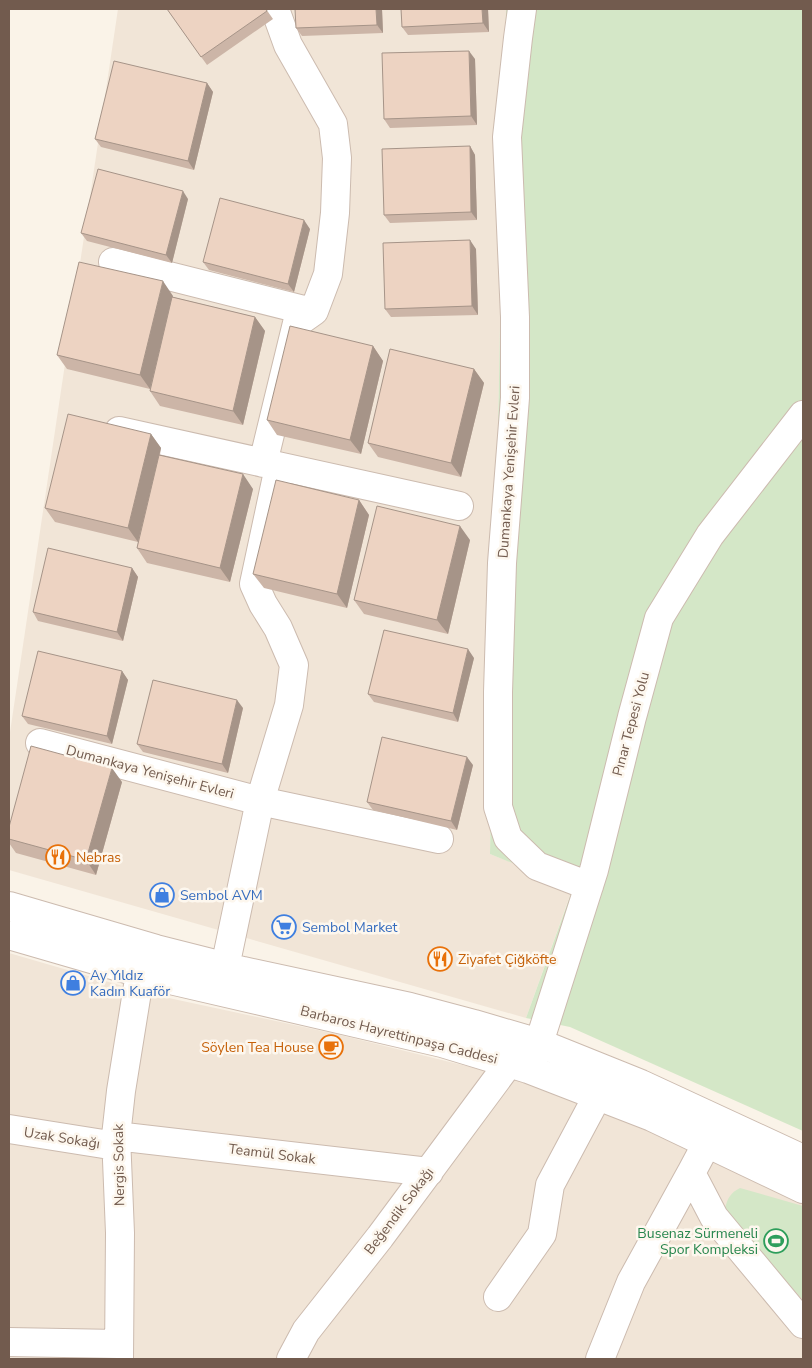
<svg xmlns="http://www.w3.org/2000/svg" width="812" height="1368" font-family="'Nunito Sans',sans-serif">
<rect width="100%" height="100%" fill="#faf3e8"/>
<path fill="#f1e5d7" d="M118,9H506L490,854L573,887L526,1018L9,870V739Z
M9,953L150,994L336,1034L515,1078L629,1120L803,1197V1359H9Z"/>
<path fill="#d4e7c7" d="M506,9H803V1131L570,1027L526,1018L573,888L490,854Z
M740,1188L803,1206V1300L730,1218L725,1208C728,1198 730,1193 740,1188Z"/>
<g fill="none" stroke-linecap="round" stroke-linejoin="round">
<g stroke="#ccbbaf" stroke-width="30">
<path id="minor" d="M522,9L518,38L507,137L515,317V398L502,563L498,692V807L508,838L537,866L589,886
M113,262L300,309L314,311
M119,431L459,506
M263,463L297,323L314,311L328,274L335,213L337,158L333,124L288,45L275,9
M40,743L260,801L439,839
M9,906L156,949L243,971L410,1007L474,1024L539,1043L641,1084L803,1159
M9,935L140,973L442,1043L528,1069L652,1117L803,1189
M225,967L260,801L289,705L294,665L278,628L263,604L254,584L279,467
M532,1060L539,1043L594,870L632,717L659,618L710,535L803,415
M9,1129L116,1146
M116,1136L429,1172
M707,1143L691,1173L714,1217L803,1324
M498,1297L542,1234L550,1185L598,1095
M9,1342L118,1344
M119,1359L120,1233L116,1136L121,1091L140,973
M291,1359L306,1331L380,1237L509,1063
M600,1359L631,1282L691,1173"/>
</g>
<use href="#minor" stroke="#fff" stroke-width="28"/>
</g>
<path fill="#ccb5a7" d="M167,9H266L273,19L207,65Z
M382,9L383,33L302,36L296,28Z
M401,9H488L489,32L408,35L402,27Z
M475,59L477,125L390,128L384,119Z
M207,83L213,92L194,170L101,147L95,139Z
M470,146L475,155L477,220L390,223L384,215Z
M188,199L172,263L87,241L81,233Z
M310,229L294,292L209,270L203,262Z
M476,249L478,315L391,317L385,309Z
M173,296V297L255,317L265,331L243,425L160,406L150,391V389L67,369L57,355Z
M373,346L383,361L361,454L277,435L267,420Z
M474,369L484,383L461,477L378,457L368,443Z
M151,434L161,448L160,455L253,489L230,582L147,563L137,548L138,542L55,522L45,508Z
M359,500L369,515L347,608L264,588L253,574Z
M470,540L448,634L364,614L354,600Z
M132,568L138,577L123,641L38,621L33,612Z
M474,658L458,722L374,702L368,694Z
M122,671L128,680L112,744L28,724L22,716Z
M243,708L228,773L143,752L137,744Z
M473,765L457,830L373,810L367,802Z
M122,782L96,875L16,853L9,843V827Z"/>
<path fill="#a69488" d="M376,9H382L383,33L377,25Z
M482,9H488L489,32L483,23Z
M469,51L475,59L477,125L471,116Z
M207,83L213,92L194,170L188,161Z
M470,146L475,155L477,220L471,212Z
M183,191L188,199L172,263L166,255Z
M304,220L310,229L294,292L288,284Z
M470,240L476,249L478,315L472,306Z
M163,281L173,296L150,389L140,375Z
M255,317L265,331L243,425L233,411Z
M373,346L383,361L361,454L350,440Z
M474,369L484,383L461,477L451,463Z
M151,434L161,448L138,542L128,528Z
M243,474L253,489L230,582L220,568Z
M359,500L369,515L347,608L337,594Z
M460,526L470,540L448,634L437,620Z
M132,568L138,577L123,641L117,632Z
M468,649L474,658L458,722L453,713Z
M122,671L128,680L112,744L107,736Z
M237,700L243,708L228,773L222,764Z
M467,757L473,765L457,830L451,821Z
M112,768L122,782L96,875L86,860Z"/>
<path fill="#edd3c2" stroke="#a69488" d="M167,9H266L267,11L201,57Z
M295,9H376L377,25L296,28Z
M401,9H482L483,23L402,27Z
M469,51L471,116L384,119L382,53Z
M114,61L207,83L188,161L95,139Z
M470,146L471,212L384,215L382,149Z
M98,169L183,191L166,255L81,233Z
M220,198L304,220L288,284L203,262Z
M470,240L472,306L385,309L383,243Z
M79,262L163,281L140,375L57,355Z
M172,297L255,317L233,411L150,391Z
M290,326L373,346L350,440L267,420Z
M390,349L474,369L451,463L368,443Z
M68,414L151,434L128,528L45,508Z
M159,455L243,474L220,568L137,548Z
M276,480L359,500L337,594L253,574Z
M377,506L460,526L437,620L354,600Z
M48,548L132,568L117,632L33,612Z
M384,630L468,649L453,713L368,694Z
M38,651L122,671L107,736L22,716Z
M153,680L237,700L222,764L137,744Z
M382,737L467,757L451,821L367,802Z
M31,746L112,768L86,860L9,839V827Z"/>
<defs>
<g id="restaurant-ring" transform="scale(1.25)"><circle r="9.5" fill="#fdf7ee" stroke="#e8710a" stroke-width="1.5"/><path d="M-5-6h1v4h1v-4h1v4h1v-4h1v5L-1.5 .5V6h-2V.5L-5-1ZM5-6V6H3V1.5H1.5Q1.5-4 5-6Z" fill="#e8710a"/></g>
<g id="shop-ring" transform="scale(1.25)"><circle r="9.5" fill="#fdf7ee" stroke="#3f7fe0" stroke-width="1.5"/><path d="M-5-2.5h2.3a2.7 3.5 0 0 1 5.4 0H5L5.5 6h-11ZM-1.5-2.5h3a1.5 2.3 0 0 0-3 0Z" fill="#3f7fe0"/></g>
<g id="supermarket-ring" transform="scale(1.25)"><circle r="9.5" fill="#fdf7ee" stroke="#3f7fe0" stroke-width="1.5"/><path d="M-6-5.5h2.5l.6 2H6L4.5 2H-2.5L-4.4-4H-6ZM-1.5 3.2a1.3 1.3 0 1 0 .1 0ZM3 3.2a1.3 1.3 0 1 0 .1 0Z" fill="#3f7fe0"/></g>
<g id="cafe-ring" transform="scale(1.25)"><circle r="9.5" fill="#fdf7ee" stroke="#e8710a" stroke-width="1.5"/><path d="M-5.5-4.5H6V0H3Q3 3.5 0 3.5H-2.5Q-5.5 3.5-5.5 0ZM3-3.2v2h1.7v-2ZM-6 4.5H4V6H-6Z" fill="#e8710a"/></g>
<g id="stadium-ring" transform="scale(1.25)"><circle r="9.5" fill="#fdf7ee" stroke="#2e9e5b" stroke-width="1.5"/><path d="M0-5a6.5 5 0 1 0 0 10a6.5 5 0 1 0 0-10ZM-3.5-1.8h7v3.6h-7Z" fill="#2e9e5b"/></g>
</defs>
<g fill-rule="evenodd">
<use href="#restaurant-ring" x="58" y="857"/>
<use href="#shop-ring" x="162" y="895"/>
<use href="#supermarket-ring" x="284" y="927"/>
<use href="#restaurant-ring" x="440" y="959"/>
<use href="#shop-ring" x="73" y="983"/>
<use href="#cafe-ring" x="331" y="1047"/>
<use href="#stadium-ring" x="776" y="1241"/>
</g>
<g text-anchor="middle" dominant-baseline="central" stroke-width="5" stroke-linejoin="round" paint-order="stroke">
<g font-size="14" fill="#725b4e" stroke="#fdf7ee">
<text transform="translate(509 472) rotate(-86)">Dumankaya Yenişehir Evleri</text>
<text transform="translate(631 724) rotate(-75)">Pınar Tepesi Yolu</text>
<text transform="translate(150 772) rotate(15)">Dumankaya Yenişehir Evleri</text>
<text transform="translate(399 1035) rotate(14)">Barbaros Hayrettinpaşa Caddesi</text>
<text transform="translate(62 1138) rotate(9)">Uzak Sokağı</text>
<text transform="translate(272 1154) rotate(7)">Teamül Sokak</text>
<text transform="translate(119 1165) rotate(-91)">Nergis Sokak</text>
<text transform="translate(399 1211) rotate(-53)">Beğendik Sokağı</text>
</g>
<g font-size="14" fill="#c56008" stroke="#fdf7ee" text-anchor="start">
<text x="76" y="857">Nebras</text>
<text x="458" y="959">Ziyafet Çiğköfte</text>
<text x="314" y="1047" text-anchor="end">Söylen Tea House</text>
</g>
<g font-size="14" fill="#366cbe" stroke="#fdf7ee" text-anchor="start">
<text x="180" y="895">Sembol AVM</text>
<text x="302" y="927">Sembol Market</text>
<text x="90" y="975">Ay Yıldız<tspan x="90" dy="16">Kadın Kuaför</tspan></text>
</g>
<g font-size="14" fill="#27864d" stroke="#fdf7ee" text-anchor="end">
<text x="758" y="1233">Busenaz Sürmeneli<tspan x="758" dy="16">Spor Kompleksi</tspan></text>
</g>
</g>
<rect width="812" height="1368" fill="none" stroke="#725b4e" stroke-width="20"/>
</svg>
